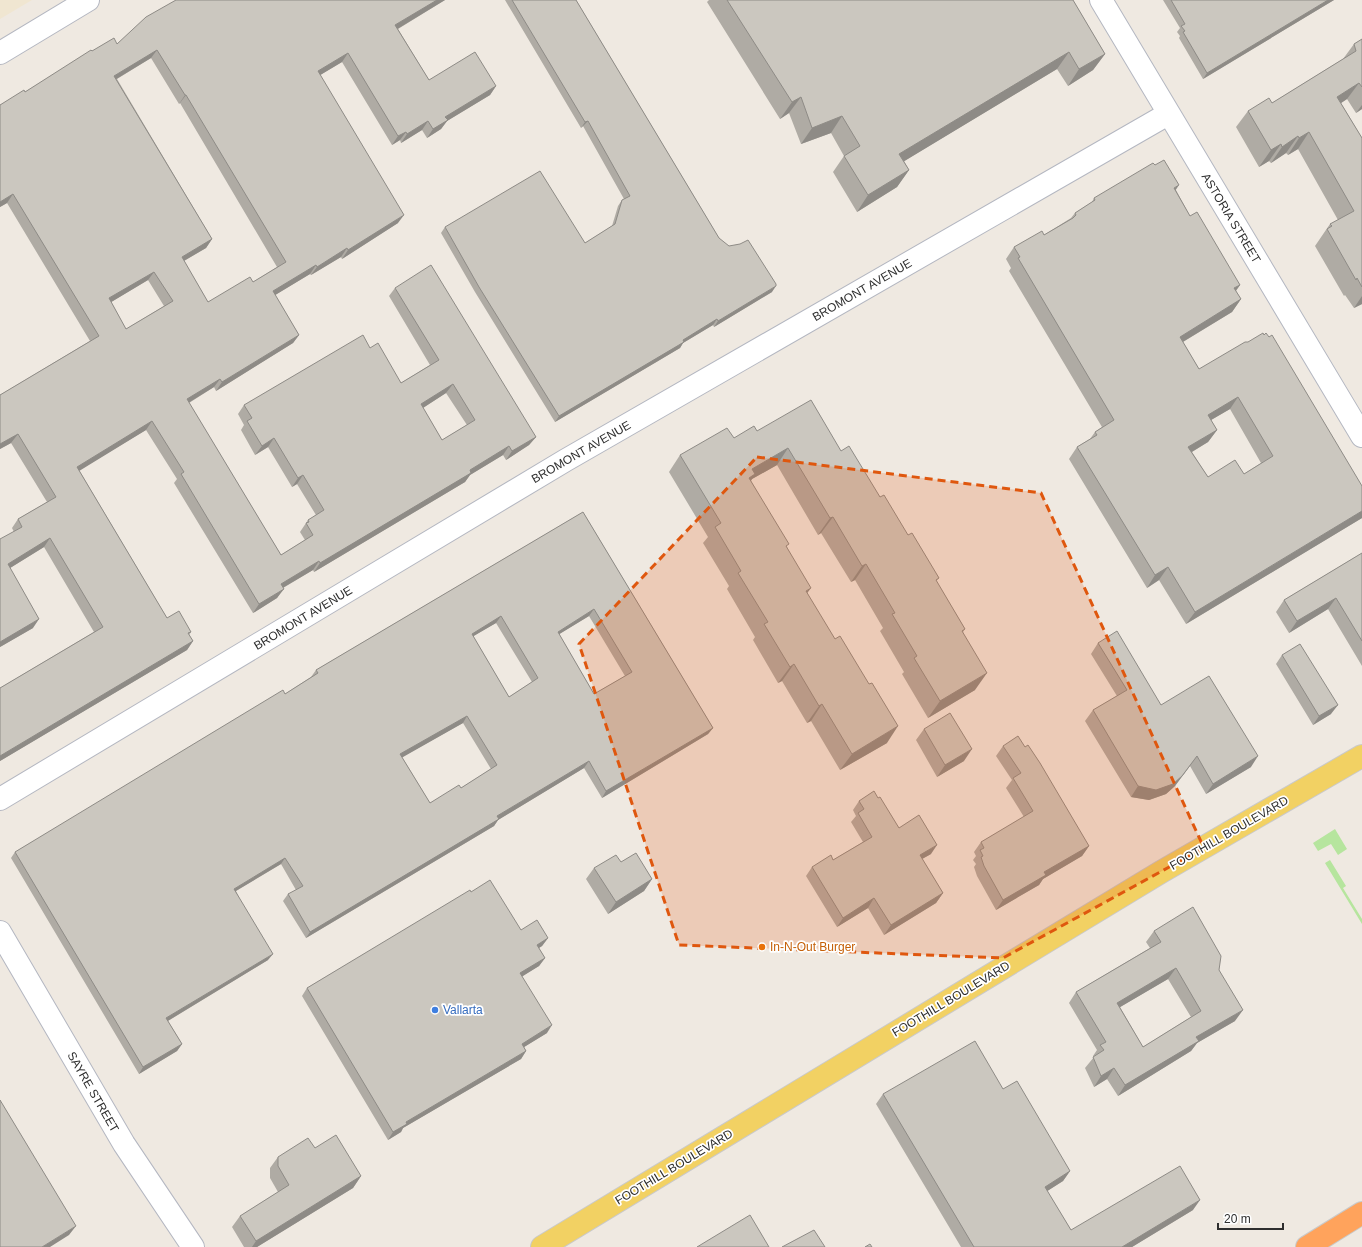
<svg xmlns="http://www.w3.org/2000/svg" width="1362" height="1247" font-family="Helvetica,sans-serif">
<rect width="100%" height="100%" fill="#efe9e1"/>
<path fill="#f0e6d1" d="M0,0H32L0,19Z"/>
<path fill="#b6e59e" d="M1335,829L1347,849L1338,855L1331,844L1318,851L1313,843Z
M1330,860L1346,886L1343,888L1362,919V924L1325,863Z"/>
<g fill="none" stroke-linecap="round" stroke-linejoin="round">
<g stroke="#b4b7c1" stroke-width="24">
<path id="street" d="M1101,0L1362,436
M0,53L88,0
M0,799L566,460L1168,114"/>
</g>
<g stroke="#b4b7c1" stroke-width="24">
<path id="secondary" d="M0,932L124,1144L193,1247"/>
</g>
<g stroke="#c9c9c9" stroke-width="24">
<path id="primary" d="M542,1247L1161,872L1362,756"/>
</g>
<g stroke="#c9c9c9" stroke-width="24">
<path id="highway" d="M1307,1247L1362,1213"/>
</g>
<use href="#street" stroke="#fff" stroke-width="22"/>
<use href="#secondary" stroke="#fff" stroke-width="22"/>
<use href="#primary" stroke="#f2d163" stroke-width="22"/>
<use href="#highway" stroke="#ffa35c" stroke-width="22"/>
</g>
<path fill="#afaba4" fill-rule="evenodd" d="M176,0H445L398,29L429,80L496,86L490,95L447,121L441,129L427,138L422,130L401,143L400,140L392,145L342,62L320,75L398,223L342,259L341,257L311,275L310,274L275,295L299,335L293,343L216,391L214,387L189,403L281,555L305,540L300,532L308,520L316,515L297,484L292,487L268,447L255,455L241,430L244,425L238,414L244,405L370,348L401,383L430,365L389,296L395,288L536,437L529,445L506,460L503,455L470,475L465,482L314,572L313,570L283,588L277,598L253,613L174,483L177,479L146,430L79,470L167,618L191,632L189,635L193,641L187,650L0,761V688L94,632L44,547L10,568L33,628L0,647L14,532L12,528L18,519L47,502L11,443L0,449V395L90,341L7,203L0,207V105L25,92L92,51L117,44ZM151,58L179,104L180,103L277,267L253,282L208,302L184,261L206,248L212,239L117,79ZM148,280L164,306L126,329L111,302ZM446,393L467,425L442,440L423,408Z
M505,0H576L719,238L772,292L714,327L713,325L683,343L680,348L555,422L475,292L441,233L445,227L585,243L612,226L618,206L622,200L624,199L583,126L581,128Z
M709,0H1073L1105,54L1093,70L1068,86L1057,69L904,161L909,170L897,187L857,212L833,172L844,156L831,133L801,144L789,113L780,119L707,2Z
M1163,0H1334L1203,79L1179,38L1180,36L1177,32L1180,28Z
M1362,39V109L1356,113L1347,99L1341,103L1362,138V304L1354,308L1345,295L1344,296L1315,246L1330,224L1338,220L1298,149L1288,155L1286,153L1271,163L1269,161L1259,167L1236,127L1248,111L1272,103L1343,59L1354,44Z
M1176,190L1190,216L1240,285L1236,291L1241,299L1232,312L1183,342L1199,369L1362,486V518L1186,624L1159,580L1147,588L1069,459L1077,447L1090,439L1095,432L1102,427L1009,271L1011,268L1006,259L1014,247L1044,235L1071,218L1075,213L1092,202L1094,198ZM1230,409L1261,463L1244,474L1208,477L1192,452L1208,442L1217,430L1211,420Z
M757,431L841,451L880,497L908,535L939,578L936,581L965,629L963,632L975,690L928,718L902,674L904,672L880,631L883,628L855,580L851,582L821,533L818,535L777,465L752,479L751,481L787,547L807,593L887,743L840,770L811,721L807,723L782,681L778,683L753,640L755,637L727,589L729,586L703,543L708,537L669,472L680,455Z
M583,512L713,728L708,734L602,798L584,768L498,820L494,826L306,938L283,901L288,894L296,890L281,864L236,891L268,960L168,1021L182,1044L177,1051L139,1074L11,858L15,852L285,694L311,677L316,670ZM589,616L625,676L594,694L559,634ZM496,623L532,682L509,697L473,636ZM463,723L491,769L461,788L430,803L402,757Z
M1362,553V666L1328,609L1289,633L1276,612L1284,600Z
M1098,643L1161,705L1251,767L1206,794L1190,766L1175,786L1166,794L1149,800L1131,797L1085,721L1093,710L1117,696L1091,654Z
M1282,655L1331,714L1313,725L1276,664Z
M924,729L964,761L937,777L916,740Z
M1003,746L1089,846L1082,856L1043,879L1039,885L996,910L977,876L974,867L976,864L973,860L976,856L974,852L981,842L1024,817L1006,788L1012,780L996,756Z
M878,798L899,828L931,854L922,859L943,893L936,903L884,935L868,908L837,927L806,876L812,867L833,860L863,842L851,822L856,816L853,810L859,801Z
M594,868L652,879L644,891L608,914L586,879Z
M471,892L521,930L548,938L542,946L539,948L545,958L539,966L522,976L547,1033L524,1047L526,1051L521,1059L403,1128L401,1132L388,1140L302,996L307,988Z
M1154,931L1219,970L1235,1021L1197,1043L1191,1051L1118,1096L1107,1079L1094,1087L1085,1068L1094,1057L1093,1056L1097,1050L1069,1003L1076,992L1150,948L1146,942ZM1168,979L1191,1017L1143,1047L1120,1007Z
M883,1094L1070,1171L1063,1181L1047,1191L1071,1230L1193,1210L1132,1247H961L876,1104Z
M315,1148L361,1176L353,1188L257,1247H244L232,1227L240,1216L278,1192L270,1178V1168L278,1157Z"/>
<path fill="#8e8b86" d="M437,0H445L389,34L395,25Z
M1328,0H1334L1203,79L1207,73Z
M157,50L151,58L108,84L114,76Z
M1069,52L1057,69L888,171L899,154Z
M348,53L342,62L312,80L318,71Z
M1105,54L1093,70L1068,86L1079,69Z
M1359,83L1347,99L1326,113L1337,97Z
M496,86L490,95L447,121L441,129L427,138L433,129L445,117Z
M185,95H186L180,103L179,104Z
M801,97L789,113L780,119L792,102Z
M1362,105V109L1356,113Z
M842,116L831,133L801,144L812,128Z
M428,121L422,130L401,143L407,134Z
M588,121L581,128L585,122Z
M406,132L400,140L392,145L398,136Z
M1309,132L1298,149L1288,155L1299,138Z
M1298,136L1286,153L1271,163L1282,147Z
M1281,144L1269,161L1259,167L1271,150Z
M909,170L897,187L857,212L868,195Z
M1179,185L1171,197L1174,188Z
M13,194L7,203L0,207V202Z
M404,215L398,223L342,259L348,250Z
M212,239L206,248L175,266L182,257Z
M347,248L341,257L311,275L317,267Z
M316,265L310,274L267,300L273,291Z
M154,272L148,280L103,307L109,298Z
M1240,285L1231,297L1234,288Z
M776,286L772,292L714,327L718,321Z
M1362,296V304L1354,308Z
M1241,299L1232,312L1171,349L1180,337Z
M717,319L713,325L683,343L680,348L555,422L559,416Z
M299,335L293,343L216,391L222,382Z
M220,379L214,387L180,408L187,399Z
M453,384L446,393L415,413L421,404Z
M1238,397L1230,409L1199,427L1208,415Z
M152,421L146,430L71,476L77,467Z
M1217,430L1208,442L1180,459L1188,447Z
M18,434L11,443L0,449V444Z
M536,437L529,445L506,460L512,451Z
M274,438L268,447L255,455L262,446Z
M509,446L503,455L470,475L465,482L314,572L320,563L470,470Z
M788,448L777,465L752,479L744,491L752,469Z
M303,475L297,484L292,487L298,478Z
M1362,511V518L1186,624L1195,612Z
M833,517L821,533L818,535L830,518Z
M50,538L44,547L2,573L8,564Z
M319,561L313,570L274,593L281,584Z
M866,564L855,580L851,582L862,566Z
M1168,567L1159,580L1147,588L1155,575Z
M811,588L799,604L806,591Z
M284,589L277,598L253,613L259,604Z
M1336,598L1328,609L1289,633L1297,621Z
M594,609L589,616L553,638L558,632Z
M501,616L496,623L467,640L472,634Z
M39,619L33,628L0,647V642Z
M193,641L187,650L0,761V756Z
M794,664L782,681L778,683L790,667Z
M987,673L975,690L928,718L940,701Z
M822,704L811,721L807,723L819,706Z
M1338,705L1331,714L1313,725L1319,716Z
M467,716L463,723L396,761L400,754Z
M898,726L887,743L840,770L852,754Z
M713,728L708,734L602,798L606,791Z
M972,749L964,761L937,777L945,765Z
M1197,756L1175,786L1166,794L1149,800L1131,797L1138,786Z
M1258,756L1251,767L1206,794L1213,784Z
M589,761L584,768L498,820L494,826L306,938L310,932L497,816Z
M937,845L931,854L913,864L920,855Z
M1089,846L1082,856L1043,879L1039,885L996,910L1003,900L1044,872Z
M285,858L281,864L229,895L234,889Z
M652,879L644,891L608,914L616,902Z
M943,893L936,903L884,935L891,925Z
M874,898L868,908L837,927L843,918Z
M548,938L542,946L531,953L537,945Z
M273,954L268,960L161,1025L166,1018Z
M545,958L539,966L515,981L520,973Z
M1176,968L1168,979L1110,1013L1117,1003Z
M1243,1010L1235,1021L1197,1043L1191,1051L1118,1096L1125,1085L1196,1037Z
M552,1025L547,1033L516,1052L522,1044Z
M182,1044L177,1051L139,1074L143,1067Z
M526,1051L521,1059L403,1128L401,1132L388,1140L393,1132L406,1122Z
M1114,1068L1107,1079L1094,1087L1101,1076Z
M1070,1171L1063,1181L1038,1197L1045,1187Z
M361,1176L353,1188L257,1247H252L256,1241Z
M1200,1200L1193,1210L1132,1247H1122Z
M76,1226L69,1235L50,1247H42Z"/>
<path fill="#cbc7bf" stroke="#8e8b86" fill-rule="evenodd" d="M176,0H437L395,25L429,80L475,52L496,86L445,117L448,120L433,129L428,121L407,134L406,132L398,136L348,53L318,71L404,215L348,250L347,248L317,267L316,265L273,291L299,335L222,382L220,379L187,399L281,555L313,535L306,523L309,522L308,520L324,510L303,475L298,478L274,438L262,446L247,421L252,418L244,405L363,335L370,348L378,343L401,383L439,360L395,288L431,265L536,437L512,451L509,446L470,470L471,473L320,563L319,561L281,584L284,589L259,604L181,474L184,472L152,421L77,467L167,618L179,611L191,632L188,633L193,641L0,756V688L103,627L50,538L8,564L39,619L0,642V539L22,527L18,519L56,497L18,434L0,444V395L99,336L13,194L0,202V105L24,90L25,92L91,50L92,51L114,38L117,44L146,17ZM157,50L185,95H186L286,262L253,282L250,277L208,302L182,257L212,239L114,76ZM154,272L173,301L126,329L109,298ZM453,384L475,420L442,440L421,404Z
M512,0H576L719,238L729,246L740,244L748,240L776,284V286L718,321L717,319L683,340L684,342L559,416L479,287L445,227L540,171L585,243L615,224L622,200L630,196L588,121L585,122Z
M727,0H1073L1105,54L1079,69L1069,52L899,154L909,170L868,195L844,156L860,146L842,116L812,128L801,97L792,102Z
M1171,0H1328L1207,73L1183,32L1185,31L1181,26L1185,24Z
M1362,39V87L1359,83L1337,97L1362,138V287L1357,278L1356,280L1327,229L1332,226L1330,224L1354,211L1309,132L1299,138L1298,136L1282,147L1281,144L1271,150L1248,111L1269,98L1272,103L1356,51L1354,44Z
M1164,160L1179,185L1174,188L1190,216L1197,212L1240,285L1234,288L1241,299L1180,337L1199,369L1245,342H1248L1263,333L1264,335L1266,333L1269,337L1272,335L1362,486V511L1195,612L1168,567L1155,575L1077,447L1097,435L1095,432L1114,420L1018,258L1020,257L1014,247L1042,231L1044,235L1073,218L1076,215L1075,213L1095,200L1094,198L1153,163L1155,165ZM1238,397L1273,456L1244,474L1235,460L1208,477L1188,447L1217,430L1208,415Z
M811,400L841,451L849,446L880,497L884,495L908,535L912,533L939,578L936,580L965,629L962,631L987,673L940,701L914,658L917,656L892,614L895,613L866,564L862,566L833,517L830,518L788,448L752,469L755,474L749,478L789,544L786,546L811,588L806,591L835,639L840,636L869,684L872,683L898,726L852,754L822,704L819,706L794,664L790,667L764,624L768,622L738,573L741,571L715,527L721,523L680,455L727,428L734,438L754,426L757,431Z
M583,512L713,728L606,791L589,761L497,816L499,819L310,932L288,894L303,886L285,858L234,889L273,954L166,1018L182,1044L143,1067L15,852L283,690L285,694L318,673L316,670ZM594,609L632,672L594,694L558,632ZM501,616L538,678L509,697L472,634ZM467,716L497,765L461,788L459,785L430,803L400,754Z
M1362,553V641L1336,598L1297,621L1284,600Z
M1117,631L1161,705L1209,676L1258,756L1213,784L1197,756L1182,776L1173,784L1156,790L1138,786L1093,710L1127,690L1098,643Z
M1300,644L1338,705L1319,716L1282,655Z
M950,713L972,749L945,765L924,729Z
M1018,736L1025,747L1028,745L1040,763L1089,846L1044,872L1046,875L1003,900L984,866L981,857L983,856L980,850L984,848L981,842L1033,811L1013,778L1021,773L1003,746Z
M874,791L878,798L880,797L899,828L919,815L937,845L920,855L943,893L891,925L874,898L843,918L812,867L831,855L833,860L872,837L858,813L864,809L859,801Z
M636,853L652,879L616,902L594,868L616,855L621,862Z
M490,880L521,930L537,920L548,938L537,945L545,958L520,973L552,1025L522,1044L526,1051L406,1122L407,1124L393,1132L307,988L470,890L471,892Z
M1193,907L1221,956L1219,970L1243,1010L1196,1037L1199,1041L1125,1085L1114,1068L1101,1076L1093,1057L1104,1050L1100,1045L1106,1042L1076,992L1161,942L1154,931ZM1176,968L1201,1011L1143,1047L1117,1003Z
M975,1041L1003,1089L1017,1081L1070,1171L1045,1187L1071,1230L1180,1166L1200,1200L1122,1247H974L883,1094Z
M0,1100L76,1226L42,1247H0Z
M336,1135L361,1176L256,1241L240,1216L289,1185L278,1166V1157L308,1138L315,1148Z
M750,1215L769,1247H697Z
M814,1230L825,1247H782Z
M870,1244L872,1247H865Z"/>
<path fill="#df570e" fill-opacity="0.2" stroke="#df570e" stroke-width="3" stroke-dasharray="8 5" stroke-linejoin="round" d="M757,457L1041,493L1204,848L1003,958L679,945L579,644Z"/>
<circle fill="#e8710a" stroke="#fff" stroke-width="1.5" cx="762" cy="947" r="4"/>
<circle fill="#3f7fe0" stroke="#fff" stroke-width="1.5" cx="435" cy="1010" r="4"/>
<g text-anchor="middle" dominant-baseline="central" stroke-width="3.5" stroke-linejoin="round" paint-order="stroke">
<g font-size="12" fill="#2e2e2e" stroke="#fff">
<text transform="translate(1231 218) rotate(59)">ASTORIA STREET</text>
<text transform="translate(862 290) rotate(-30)">BROMONT AVENUE</text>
<text transform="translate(581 452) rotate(-30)">BROMONT AVENUE</text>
<text transform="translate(303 618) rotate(-31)">BROMONT AVENUE</text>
<text transform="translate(1229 833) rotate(-30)">FOOTHILL BOULEVARD</text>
<text transform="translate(951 999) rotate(-31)">FOOTHILL BOULEVARD</text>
<text transform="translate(93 1092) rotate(60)">SAYRE STREET</text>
<text transform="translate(674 1167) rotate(-31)">FOOTHILL BOULEVARD</text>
</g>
<g font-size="12" fill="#c56008" stroke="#fff" text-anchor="start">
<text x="770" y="947">In-N-Out Burger</text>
</g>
<g font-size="12" fill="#366cbe" stroke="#fff" text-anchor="start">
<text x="443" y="1010">Vallarta</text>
</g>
</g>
<path d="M1218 1223v6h65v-6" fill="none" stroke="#2e2e2e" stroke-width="2"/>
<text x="1224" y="1223" font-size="12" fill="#2e2e2e" stroke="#ffffff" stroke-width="3" paint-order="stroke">20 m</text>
</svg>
